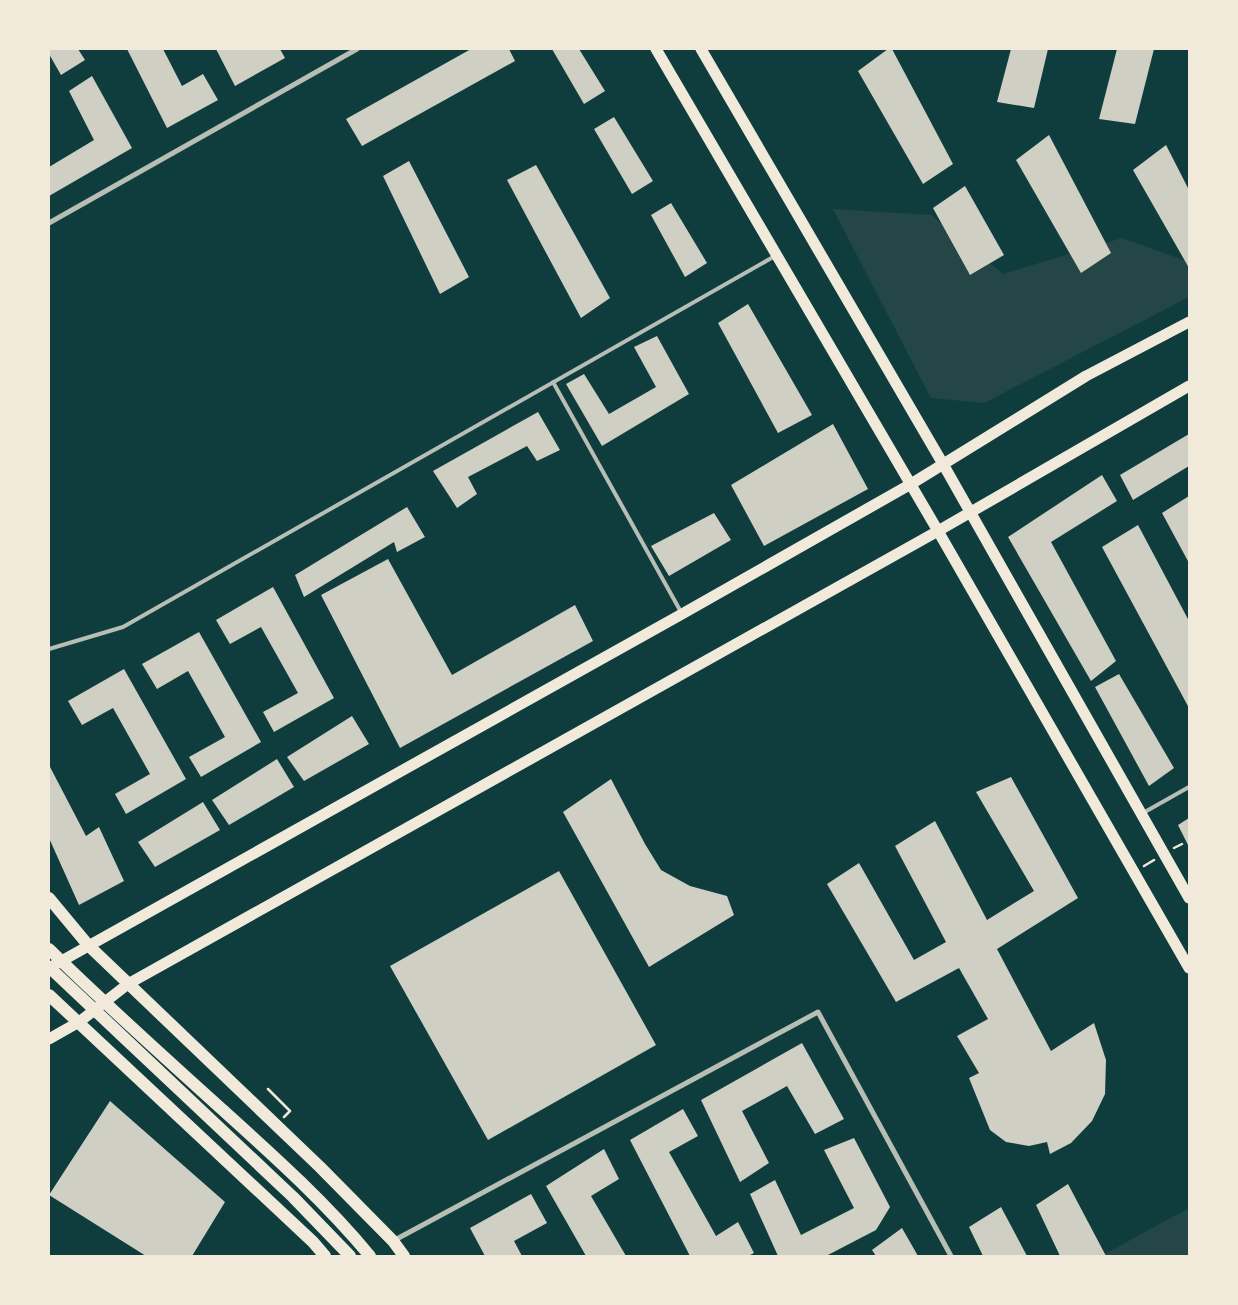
<svg xmlns="http://www.w3.org/2000/svg" width="1238" height="1305" font-family="'Varela Round',sans-serif">
<rect width="100%" height="100%" fill="#0f3d3e"/>
<path fill="#244646" d="M833,209L931,215L1003,274L1122,238L1189,262V297L984,403L931,398Z
M1189,1208V1256H1101Z"/>
<path fill="#cfcfc3" d="M49,49H78L85,60L61,75L49,54Z
M127,49H163L182,86L203,74L218,100L167,128Z
M216,49H280L285,58L235,86Z
M471,49H509L515,61L362,146L346,119Z
M552,49H579L605,91L584,104Z
M888,49H892L953,164L923,184L858,71Z
M1011,49H1048L1034,108L997,102Z
M1117,49H1154L1135,124L1099,119Z
M92,76L132,148L49,196V167L94,140L69,91Z
M614,117L653,181L632,194L594,129Z
M1049,135L1111,253L1081,273L1016,160Z
M1166,145L1189,190V268L1133,170Z
M409,161L469,277L440,294L383,176Z
M536,165L610,298L581,318L507,180Z
M965,186L1004,255L970,275L933,208Z
M671,203L707,263L685,277L651,215Z
M748,304L812,415L778,433L718,323Z
M657,336L689,394L602,446L566,384L584,374L609,414L656,387L634,347Z
M538,412L560,450L537,461L527,446L468,477L477,494L457,508L433,471Z
M833,424L868,489L764,546L731,485Z
M1189,434V466L1133,500L1120,475Z
M1102,475L1117,501L1051,542L1116,661L1091,681L1008,537Z
M1189,496V563L1162,513Z
M407,507L425,537L397,552L394,542L304,597L295,575Z
M714,513L731,540L669,576L651,546Z
M1138,525L1189,621V708L1102,547Z
M388,559L452,675L575,605L593,641L400,748L321,595Z
M273,587L334,698L274,732L263,712L298,693L261,627L230,644L216,620Z
M199,632L261,742L201,777L189,757L225,737L188,671L157,689L142,664Z
M124,669L186,779L126,814L115,794L150,774L113,708L82,725L68,701Z
M1119,674L1174,768L1149,786L1095,687Z
M352,716L369,744L304,781L287,757Z
M277,759L294,787L229,825L212,800Z
M49,765L86,836L99,827L124,881L79,905L49,838Z
M1011,777L1078,898L997,949L1051,1051L1094,1023L1106,1060L1105,1094L1092,1121L1071,1143L1050,1154L1047,1142L1029,1146L1006,1142L990,1130L969,1078L979,1073L957,1036L988,1019L959,968L896,1002L827,884L859,863L914,960L946,942L895,846L935,821L987,920L1034,891L976,792Z
M611,779L645,844L661,870L690,886L727,896L734,915L649,967L563,812Z
M203,802L220,830L155,867L138,842Z
M1189,818V847L1178,825Z
M559,871L656,1045L488,1140L390,966Z
M802,1043L844,1119L815,1134L787,1086L742,1111L769,1163L740,1182L701,1100Z
M110,1101L225,1202L192,1256H146L49,1195Z
M683,1109L698,1136L669,1152L716,1236L738,1222L754,1253L748,1256H690L630,1140Z
M854,1138L890,1207L876,1230L826,1256H778L750,1194L775,1180L801,1235L854,1208L824,1150Z
M604,1149L619,1179L591,1196L626,1256H586L546,1186Z
M1068,1184L1106,1256H1060L1036,1205Z
M531,1194L547,1223L514,1241L522,1256H485L470,1228Z
M1001,1207L1027,1256H983L969,1227Z
M902,1228L918,1256H876L872,1250Z"/>
<g fill="none" stroke-linecap="round" stroke-linejoin="round">
<path stroke="#f1e9da" stroke-width="2.5" d="M1174,848L1182,844
M1144,866L1154,860
M268,1089L290,1111L284,1117"/>
<path stroke="#b8beb3" stroke-width="4" d="M553,382L681,612
M49,649L123,627L775,256
M1143,813L1189,787"/>
<path stroke="#b8beb3" stroke-width="5" d="M49,223L357,49
M393,1241L818,1012L951,1256"/>
<path stroke="#f1e9da" stroke-width="11" d="M656,49L938,531L1189,968
M701,49L943,464L1189,898
M49,968L682,614L911,484L1086,376L1189,322
M49,1039L79,1022L128,984L938,531L1189,386"/>
<path stroke="#f1e9da" stroke-width="12" d="M49,898L88,945L320,1167L393,1241L404,1256
M49,949C106,1005 165,1058 225,1112C276,1158 326,1203 370,1256
M49,967L293,1197L350,1256
M49,995L313,1242L325,1256"/>
</g>
<rect width="1238" height="1305" fill="none" stroke="#f1e9da" stroke-width="100"/>
</svg>
